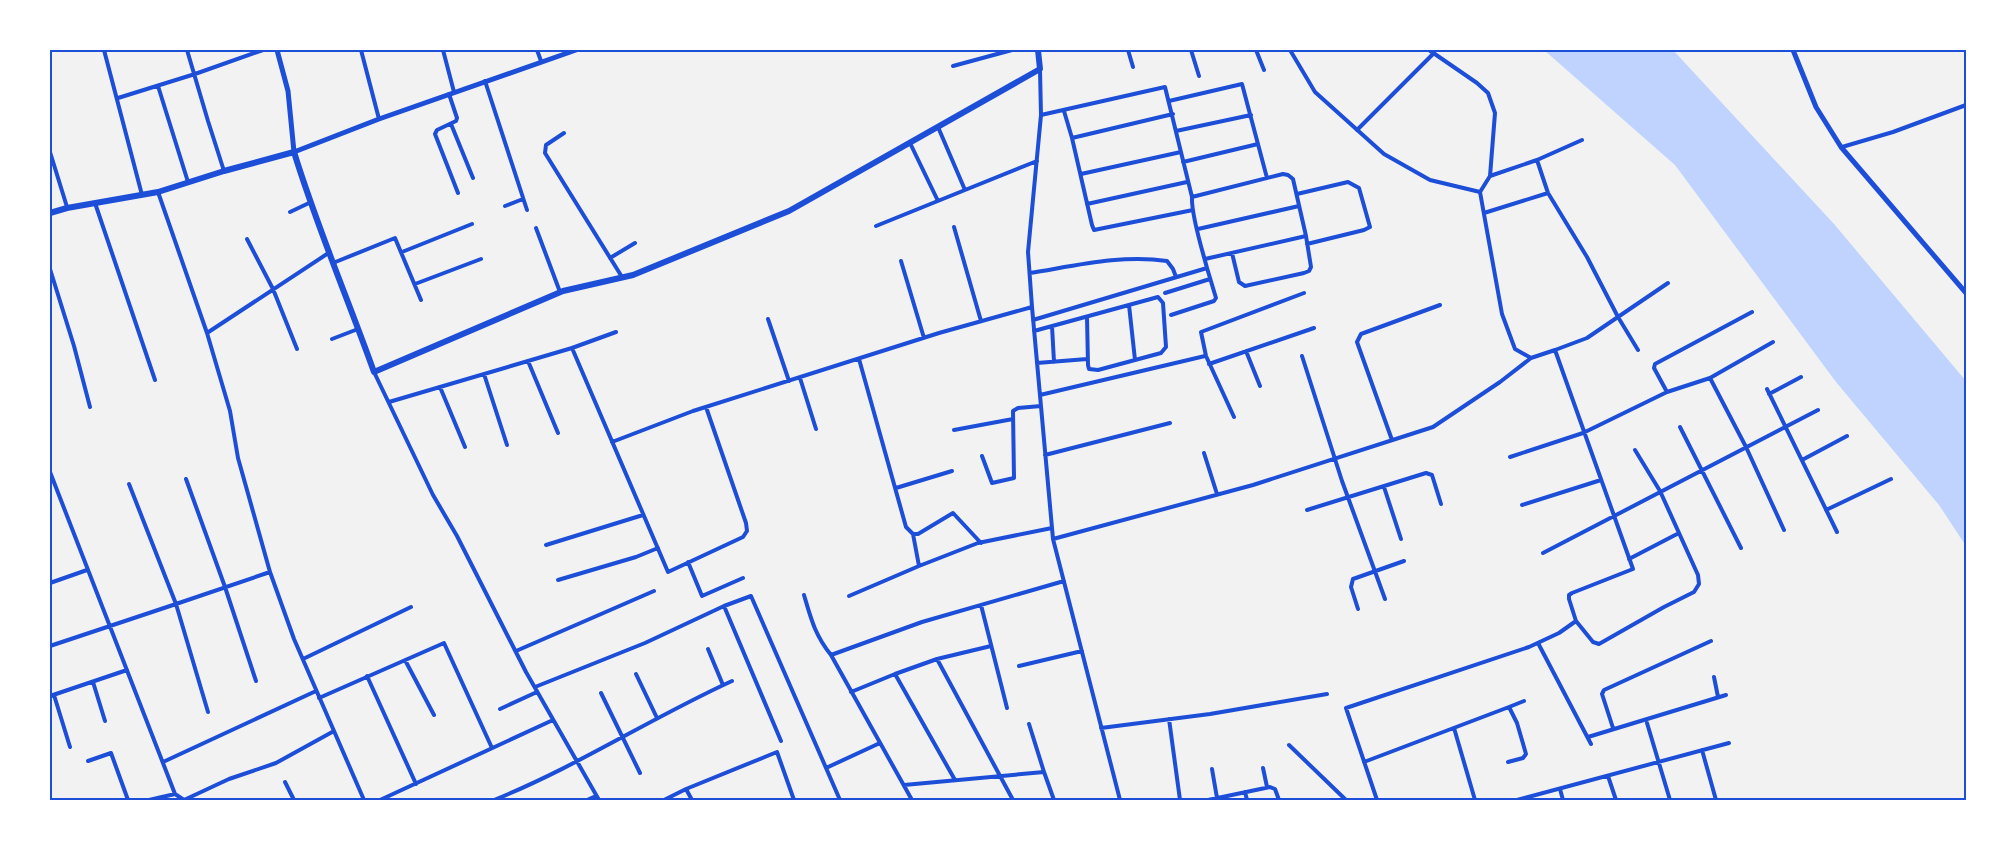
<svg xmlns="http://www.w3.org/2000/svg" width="2016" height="850" font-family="Literata,serif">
<rect width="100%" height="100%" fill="#f2f2f2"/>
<path fill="#bfd3fe" d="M1544,50H1673L1834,224L1966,381V546L1939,505L1836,382L1675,165Z"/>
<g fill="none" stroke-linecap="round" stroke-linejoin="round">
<path stroke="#1d4ed8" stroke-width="4" d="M104,50L142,195
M187,50L208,121L224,171
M361,50L379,119
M443,50L454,92
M537,50L541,61
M1128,50L1133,67
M1191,50L1199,76
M1256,50L1264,70
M1290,50L1315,92L1384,154L1430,180L1480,192L1502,314L1515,349L1531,358
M1429,50L1477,83L1488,93L1495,113L1490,176L1480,192
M953,66L1012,50
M1040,70L1041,115L1028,252L1032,307L1053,539L1120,800
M485,81L527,210
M158,86L188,182
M449,94L457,118L456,121L437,130L435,134L458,193
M118,98L195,74L263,50
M1169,101L1242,84L1267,178
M1064,111L1072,138L1092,225L1094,230L1193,210
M1041,115L1165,87L1192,197
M451,124L473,178
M1357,130L1434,53
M1176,131L1251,115
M564,133L546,145L545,153L622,277
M1072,138L1173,114
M910,143L938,201
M1842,147L1893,132L1966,105
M50,152L67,207
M1537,160L1548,193L1587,257L1618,317L1638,350
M1183,162L1258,144
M1081,174L1181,152
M1490,176L1537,160L1582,140
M965,190L1037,161
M158,192L207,333
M1297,194L1348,182L1359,188L1370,227L1364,230L1307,244
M95,203L155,380
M1087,204L1187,182
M505,206L523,199
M290,212L309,203
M1484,213L1548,193
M876,226L965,190L938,127
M954,227L981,321
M536,228L560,292
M1198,229L1299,206
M247,239L273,289L297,349
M402,252L472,224
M1232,253L1239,282L1245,286L1304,273L1309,271L1311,267L1306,236
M610,258L635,243
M901,261L924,338
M333,263L395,238L421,300
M50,269L74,346L90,407
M1030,273C1074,266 1122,254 1167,261L1173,269L1176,277
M415,284L481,259
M1165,293L1210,279
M1129,305L1135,360
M1171,315L1214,301L1216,298L1207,268
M768,319L789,381
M1033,320L1207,268C1202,249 1191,215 1192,197L1283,174L1288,175L1293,179L1306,236L1205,259
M1052,326L1054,362
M1034,331L1158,297L1163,303L1166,347L1161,353L1098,370L1089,369L1088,365L1087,317
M332,339L358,329
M572,348L616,332
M1555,350L1587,338L1668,283
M1246,351L1260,386
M1302,356L1342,481L1385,599
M859,359L906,527L913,534H918L953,513L981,543
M528,361L558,433
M1037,363L1087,359
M1209,364L1314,328
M374,372L433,495L457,536L526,672L599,800
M484,374L507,445
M800,378L816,429
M1710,378L1746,447L1784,530
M440,387L465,447
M1767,389L1837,532
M1667,392L1654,368L1655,364L1752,312
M1769,394L1801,377
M1040,395L1205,356
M389,402L572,348L668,572L743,537L747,531L746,523L706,407
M1234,417L1206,356L1201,332L1304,293
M1680,427L1741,548
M954,430L1013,419
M1392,440L1357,342L1361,334L1440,305
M612,442L693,411L939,333L1032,307
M1204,453L1217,494
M1045,455L1170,423
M982,456L992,483L1014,478L1013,411L1018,408L1041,406
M1510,457L1583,433L1667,392L1710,378L1773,342
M1802,460L1847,436
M50,472L175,794L149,800
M186,479L225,587L256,681
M129,484L176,604L270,572
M1384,487L1401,539
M896,488L952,471
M1522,505L1601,480
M1307,510L1426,473L1432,475L1441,504
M1826,510L1891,479
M913,534L919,566L978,543L1052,528
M1053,539L1253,485L1433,427L1500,382L1531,358L1555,350L1633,569L1572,593L1569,595V599L1576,621L1559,633L1529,647L1346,708L1377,800
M546,545L643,515
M1543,553L1818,410
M1629,559L1679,533
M688,562L702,596L743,578
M558,580L636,557L658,548
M50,583L87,570
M804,595C811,619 815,635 831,655
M849,596L919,566
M981,605L1007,708
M724,606L781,741
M1358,609L1351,587L1353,579L1404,561
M1576,621L1593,642L1599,644L1664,607L1694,592L1699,584L1698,575L1660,491L1635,450
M1538,643L1591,744
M50,646L176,604L208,712
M708,649L723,685
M516,651L654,591
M303,659L411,607
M937,659L1013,800
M405,660L434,715
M1019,666L1082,651
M636,674L657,718
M895,674L955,780
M367,676L416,784
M1714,677L1718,697
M93,682L105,721
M535,687L645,643L724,606L751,596L840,800
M851,692L895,674L937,659L991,646
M601,693L640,773
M54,695L70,747
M50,696L127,670
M319,698L444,643L492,748
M1509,707L1524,701
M500,709L537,692
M1169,719L1180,800
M1647,723L1670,800
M1029,724L1044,772
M1101,728L1210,714L1327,694
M1454,728L1475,800
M1613,728L1602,694L1604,690L1711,641
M334,731L364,800
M1588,737L1726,695
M1289,745L1346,800
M1702,750L1716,800
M88,761L111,753L128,800
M163,762L316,691
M1364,762L1509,707L1517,723L1526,754L1523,758L1508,762
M826,768L880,743
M1263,768L1267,787
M1212,769L1217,798
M1608,776L1616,800
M285,782L294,800
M904,785L1044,772L1054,800
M686,789L692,800
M1560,789L1563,800
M1245,792L1247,800
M175,794L184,800L229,779L276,763L334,731L294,639L270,572L238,458L230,411L207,333L330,252
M380,800L553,720
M494,800C576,767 651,718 732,681
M587,800L596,796
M664,800L686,789L777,752L794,800
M912,800L831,655L922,622L1064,581
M1208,800L1270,787L1275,789L1279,800
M1517,800L1729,743"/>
<path stroke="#1d4ed8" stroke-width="5" d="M277,50L288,91L294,152L379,119L576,50
M1793,50L1816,107L1841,147L1966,293"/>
<path stroke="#1d4ed8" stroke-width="6" d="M50,213L67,208L158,192L224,171L294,152C317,227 348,299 374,372L563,291L633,275L789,211L1040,69L1038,50"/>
</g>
<rect width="2016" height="850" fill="none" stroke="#ffffff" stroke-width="102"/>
<rect x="51" y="51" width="1914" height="748" fill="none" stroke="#1d4ed8" stroke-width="2"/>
</svg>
